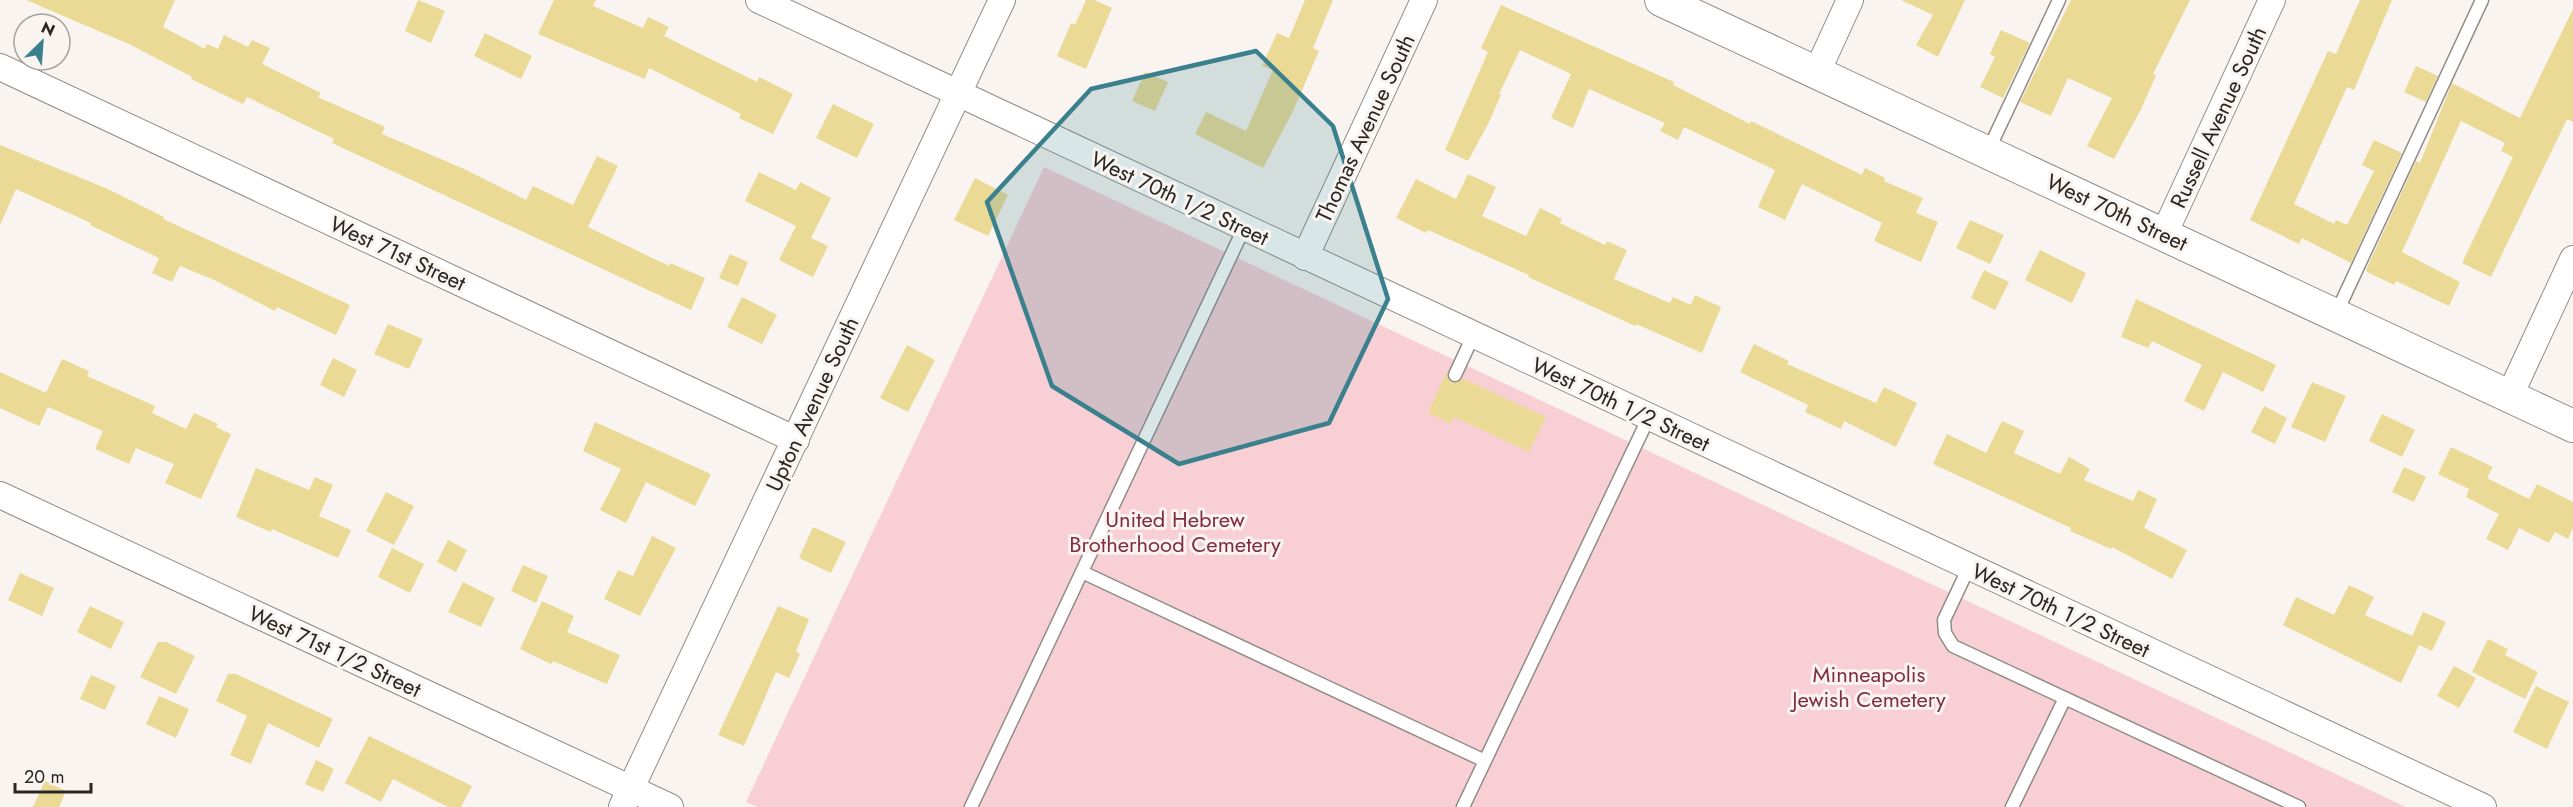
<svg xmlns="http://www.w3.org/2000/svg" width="2573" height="807" font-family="Jost,sans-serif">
<rect width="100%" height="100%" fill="#f9f4f0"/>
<path fill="#f8cfd5" d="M1044,167L2406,807H757L746,802Z"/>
<path fill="#eada96" d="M26,0H175L163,27L205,49L207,44L218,49L224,35L248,47L252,40L270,48L262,64L321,93L318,97L385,127L382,134L462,168L526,200L533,186L573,205L597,156L618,166L588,227L669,266L670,263L705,278L691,310L332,143L334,139L247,97L243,104L191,79L192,77L131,45Z
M418,0L445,11L431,43L405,31Z
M554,0H596L593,6L643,28L648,17L669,27L664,36L757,82L759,77L793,94L773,134L739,118L741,114L649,68L645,79L538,34Z
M1086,0H1094L1112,8L1086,69L1057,56L1071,23L1075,25Z
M1305,0H1333L1313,48L1319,51L1293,111L1263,168L1195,134L1206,112L1246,131L1273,70L1262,66L1277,33L1289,38Z
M1901,0H1965L1938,57L1916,45L1933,15Z
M2071,0H2190L2153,74L2156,76L2140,111L2114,159L2087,146L2112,98L2068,78L2051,116L2020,102Z
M2360,0H2392L2354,90L2347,87L2294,204L2334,224L2336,220L2347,225L2374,171L2362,165L2374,140L2402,153L2351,263L2302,238L2299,244L2250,220L2328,51L2336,54Z
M1501,5L1674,82L1673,85L1750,124L1751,121L1862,175L1865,168L1885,178L1884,181L1923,198L1916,213L1938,222L1921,262L1874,241L1882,223L1802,184L1785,220L1758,207L1775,170L1684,127L1678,140L1660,131L1665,123L1589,89L1573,128L1551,118L1571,74L1520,50L1499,94L1501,95L1489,122L1468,161L1445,150L1488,52L1481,48Z
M2573,9V122L2567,119L2491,277L2462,263L2513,157L2501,151L2505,143L2461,121L2402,252L2460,282L2449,306L2396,281L2394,285L2367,272L2366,270L2416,161L2420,163L2452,83L2520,118Z
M2001,30L2030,43L2003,98L1980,87L1995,57L1990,54Z
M485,33L532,56L521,79L474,56Z
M2416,66L2438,76L2426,102L2404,92Z
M1145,72L1168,82L1155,111L1132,101Z
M833,104L874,124L857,158L816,138Z
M0,145L108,189L164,217L163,219L350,305L336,335L277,307L275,311L212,279L180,266L172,282L152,273L159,258L90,225L91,223L16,189L0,225Z
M759,172L796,190L800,182L831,198L811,238L828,246L813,277L779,260L796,226L745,201Z
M1468,174L1496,187L1482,216L1526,236L1540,208L1562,219L1560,223L1605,245L1607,241L1627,250L1614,279L1670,303L1673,297L1691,305L1695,295L1721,307L1702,353L1636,324L1635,326L1528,277L1529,275L1428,230L1426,233L1396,218L1416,179L1456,199Z
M975,178L1008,195L988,236L954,220Z
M1970,220L2004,235L1990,264L1956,248Z
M2040,250L2086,273L2072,303L2025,280Z
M730,254L748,262L738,286L719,278Z
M1984,270L2009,282L1995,310L1971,298Z
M742,297L777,315L762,344L727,327Z
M2136,299L2276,365L2263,392L2223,372L2204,411L2184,401L2202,365L2152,341L2148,348L2121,337Z
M388,324L423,339L409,369L374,354Z
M1754,344L1789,361L1787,364L1876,403L1884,387L1917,403L1896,447L1844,421L1841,429L1805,412L1808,405L1740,372Z
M907,345L935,360L908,412L880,398Z
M333,358L357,370L344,397L320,385Z
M62,359L89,371L87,376L155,406L152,413L186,429L194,413L218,424L216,427L231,434L201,499L165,483L174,464L136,448L129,464L95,449L103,431L48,407L39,426L0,408V372L46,393Z
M1447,371V376L1451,382L1456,383L1462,378L1546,417L1529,452L1454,417L1451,424L1428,413Z
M2312,382L2346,396L2325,442L2291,427Z
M2264,406L2287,418L2275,444L2251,432Z
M2382,414L2415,430L2402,457L2369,441Z
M2002,421L2024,431L2014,453L2060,474L2069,457L2090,469L2084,480L2133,501L2138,490L2157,499L2144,528L2187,550L2172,579L2112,547L2111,549L2070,531L2071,528L1933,464L1947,434L1986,453Z
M595,422L711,474L695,506L646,482L626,523L600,510L621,469L583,451Z
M2451,447L2493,467L2487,478L2529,499L2537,484L2573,502V528L2568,539L2555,532L2549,543L2519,528L2508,550L2486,539L2499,514L2466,497L2469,489L2438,474Z
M2404,467L2426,477L2414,502L2392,492Z
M256,468L309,490L315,477L333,485L319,516L351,530L338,558L272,529L271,532L236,517Z
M386,492L414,506L394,545L366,531Z
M813,527L846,542L831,573L799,558Z
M652,536L676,548L640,616L604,599L618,570L633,576Z
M448,540L467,550L456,572L437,562Z
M392,548L424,564L410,593L378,577Z
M523,565L548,576L536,603L511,591Z
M20,573L54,588L42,616L8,600Z
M463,582L495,598L481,627L448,612Z
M2349,585L2374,597L2365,615L2412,636L2423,612L2446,622L2432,651L2419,645L2401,683L2283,625L2296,597L2334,615Z
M542,601L574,616L567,632L620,655L607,684L553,661L551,664L520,649Z
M90,606L124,622L111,649L77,632Z
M778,606L809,619L796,652L800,654L789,678L776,672L744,746L718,735Z
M2488,639L2508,649L2505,655L2538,672L2525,699L2472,672Z
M158,642H166L195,656L176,694L140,677Z
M2454,666L2476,678L2459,708L2437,696Z
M228,674H236L333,719L319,748L268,723L251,764L230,755L247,716L216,701Z
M91,675L116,686L105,710L80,699Z
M2536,686L2569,702L2547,749L2513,732Z
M159,696L189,709L176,738L146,724Z
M369,736L472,786L461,807H448L393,779L381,802L345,783Z
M316,760L334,769L323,792L305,784Z
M45,781L66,791L59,807H33Z"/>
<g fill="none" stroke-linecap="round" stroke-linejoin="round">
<g stroke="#918d88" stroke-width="15">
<path id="service" d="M1988,151L2059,0
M2336,314L2482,0
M1455,375L1473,336
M1969,567L1944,620L1945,633L1953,646L2299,807
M1082,572L1485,761
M971,807L1244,228
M1463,807L1649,417
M2012,807L2065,698"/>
</g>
<g stroke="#918d88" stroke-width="28">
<path id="minor" d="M759,0L2483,807
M0,67L796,440
M1817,72L1850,0
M2164,234L2272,0
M1305,257L1424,0
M2510,395L2573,259
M0,495L670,807
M622,807L1002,0"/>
</g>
<g stroke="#918d88" stroke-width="34">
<path id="tertiary" d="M1661,0L2573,426"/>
</g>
<use href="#service" stroke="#fff" stroke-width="12"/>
<use href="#minor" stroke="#fff" stroke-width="26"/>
<use href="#tertiary" stroke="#fff" stroke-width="32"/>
</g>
<path fill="#3b808d" fill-opacity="0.2" stroke="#3b808d" stroke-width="4.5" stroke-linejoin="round" d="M1256,51L1333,126L1388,299L1329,423L1179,464L1052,386L987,202L1091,89Z"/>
<g text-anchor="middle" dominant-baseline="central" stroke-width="6" stroke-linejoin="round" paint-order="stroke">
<g font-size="22" fill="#292726" stroke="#f9f4f0">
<text transform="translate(2218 117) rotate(-65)">Russell Avenue South</text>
<text transform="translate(1365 128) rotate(-65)">Thomas Avenue South</text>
<text transform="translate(1180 198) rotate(25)">West 70th 1/2 Street</text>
<text transform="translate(2117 212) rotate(25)">West 70th Street</text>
<text transform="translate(398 253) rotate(25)">West 71st Street</text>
<text transform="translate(812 404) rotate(-65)">Upton Avenue South</text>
<text transform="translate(1621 404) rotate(25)">West 70th 1/2 Street</text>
<text transform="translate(2061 610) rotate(25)">West 70th 1/2 Street</text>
<text transform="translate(335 651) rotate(25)">West 71st 1/2 Street</text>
</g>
<g font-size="22" fill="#822c41" stroke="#f9f4f0">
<text x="1175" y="519">United Hebrew<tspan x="1175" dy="25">Brotherhood Cemetery</tspan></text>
<text x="1869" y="674">Minneapolis<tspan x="1869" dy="25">Jewish Cemetery</tspan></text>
</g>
</g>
<g transform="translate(42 42) rotate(25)"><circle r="28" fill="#f9f4f0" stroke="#a6a29f" stroke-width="1.5"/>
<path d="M0-4.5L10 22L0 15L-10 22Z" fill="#3b808d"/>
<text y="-9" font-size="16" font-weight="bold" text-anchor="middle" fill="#292726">N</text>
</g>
<path d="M15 783v9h76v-9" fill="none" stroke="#292726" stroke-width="3"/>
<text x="24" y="783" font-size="18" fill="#292726" stroke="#f9f4f0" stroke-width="4.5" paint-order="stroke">20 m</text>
</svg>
